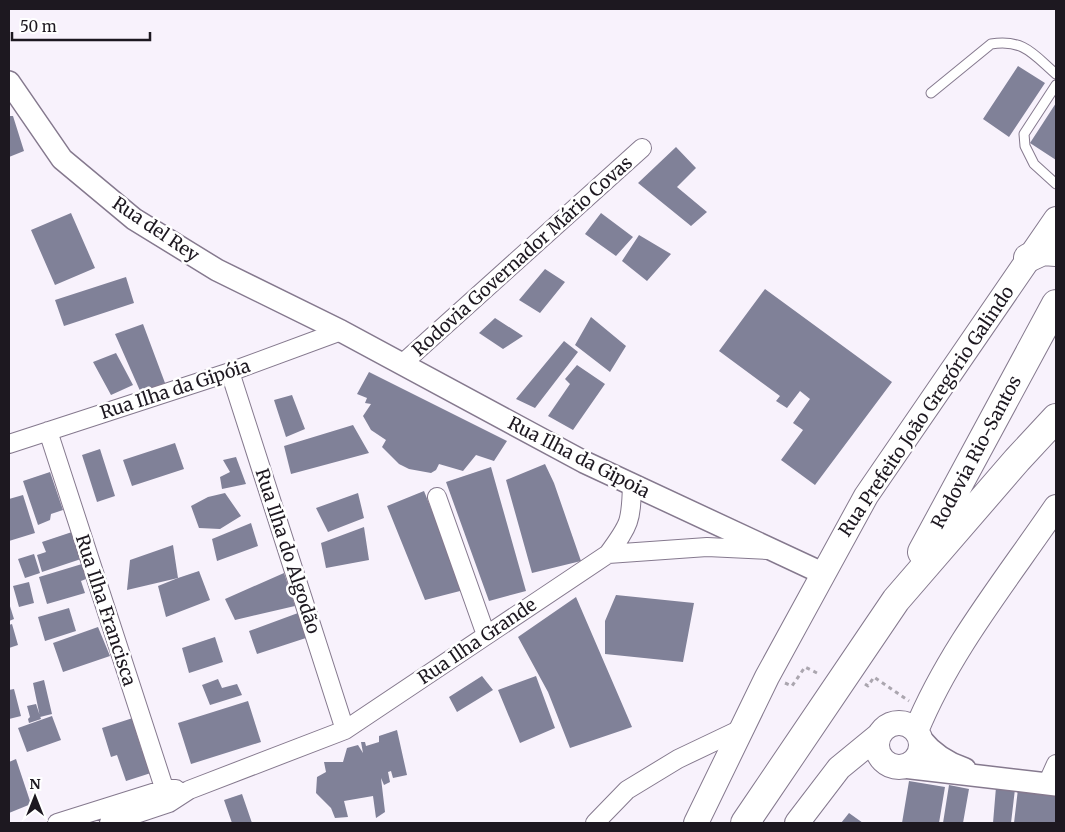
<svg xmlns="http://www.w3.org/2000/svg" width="1065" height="832" font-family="Merriweather,serif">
<rect width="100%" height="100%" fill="#f8f2fc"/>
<path fill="#808198" d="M1018,66L1045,83L1009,137L983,119Z
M1056,103V160L1030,143Z
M9,116H13L24,151L9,157Z
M676,147L696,168L677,187L707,212L691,226L638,183Z
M71,213L95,268L55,285L31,230Z
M601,213L633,237L616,256L585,234Z
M639,235L671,254L647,281L622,261Z
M545,269L565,282L540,313L519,300Z
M126,277L134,303L64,326L55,300Z
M765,289L892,382L815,485L781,460L803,430L793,423L810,399L800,391L787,408L776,401L780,396L719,351Z
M591,317L626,346L610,372L575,345Z
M495,318L523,336L503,349L479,333Z
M143,324L165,383L141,393L115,334Z
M564,341L578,352L535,408L516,399Z
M116,353L133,385L111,395L93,362Z
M577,365L605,384L573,430L548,416L570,384L565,379Z
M369,372L507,441L494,461L476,455L463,471L439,464L436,470L431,473L409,469L399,464L382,447L386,440L371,430L363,416L371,404L365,403L367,398L357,394Z
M292,395L305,429L286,437L274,400Z
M353,425L369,453L291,474L284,446Z
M175,443L184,469L132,486L123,460Z
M100,449L115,496L97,502L82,455Z
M236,457L246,484L222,489L220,477L230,472L223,460Z
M545,464L554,483L581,561L532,573L506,480Z
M491,467L526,591L489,601L446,482Z
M50,472L63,510L51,514L50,520L38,525L23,481Z
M424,491L464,590L425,600L387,506Z
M225,493L241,516L220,529L199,528L191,506L208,497Z
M358,493L364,518L328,532L316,508Z
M23,495L35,533L9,541V499Z
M251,523L258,546L217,561L212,539Z
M364,527L369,560L326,568L321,543Z
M72,532L81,559L42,572L37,555L46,552L42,542Z
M173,545L178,578L199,571L210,600L166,617L158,586L178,578L127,590L130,560Z
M34,554L40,573L25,578L18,559Z
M82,564L86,579L81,581L85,593L47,604L39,577Z
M284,573L295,606L235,620L225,599Z
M29,582L34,603L19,607L13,586Z
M616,595L694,603L683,662L605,654V621Z
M576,597L632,727L570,748L548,692L518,637Z
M9,603L14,619L9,621Z
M69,608L76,631L45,641L38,617Z
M298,613L309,637L257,654L249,631Z
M12,624L18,645L9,648V625Z
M98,627L110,656L63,672L53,643Z
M215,637L223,662L189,673L182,648Z
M482,676L493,690L457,712L449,697Z
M536,676L555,728L520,743L498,690Z
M218,679L222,688L237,684L242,695L210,705L202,685Z
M44,680L52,714L40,717L33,683Z
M14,689L21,716L9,719V690Z
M248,701L261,742L191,764L178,723Z
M36,704L41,719L29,723L28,719L30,717L27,706Z
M52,716L61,740L27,752L18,728Z
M139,716L143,730L136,732L142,751L146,749L154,772L126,781L117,755L111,757L102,728Z
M397,730L407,775L393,778L391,771L388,772L390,782L384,785L381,778L385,812L376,818L373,796L344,801L348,817L335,818L331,808L316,793L317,777L326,772L324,762H343L347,748L358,745L363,753L361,742H365L366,746L379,742V736Z
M16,759L31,804L9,813V762Z
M909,781L945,787L939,823H902Z
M949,785L969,789L963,823H943Z
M996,787L1015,789L1011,823H993Z
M1018,789L1056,794V823H1014Z
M242,794L252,823H232L224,800Z
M849,813L863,823H841Z"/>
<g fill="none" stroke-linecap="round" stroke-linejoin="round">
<g stroke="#85798e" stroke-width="11">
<path id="service" d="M1056,85L1024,134L1025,146L1034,164L1056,184
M931,93L991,44C1024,39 1033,54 1056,74"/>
</g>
<g stroke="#85798e" stroke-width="20">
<path id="minor" d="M402,364L642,148
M230,372L345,730
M48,431L169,803
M9,444L230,372L341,331
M437,497L486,635
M608,554C630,524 631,522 632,485
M1047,784L1056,764
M57,823L165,789H176
M109,823L169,803L189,790L345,730L608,554L707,547L767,550
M595,823L627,790L678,759L741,729"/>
</g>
<g stroke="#85798e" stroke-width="24">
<path id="tertiary" d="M9,82L62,159L134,219L217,270L341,331L584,462L822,573
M921,739C933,754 947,763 965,769
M903,767L1056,785"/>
</g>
<g stroke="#85798e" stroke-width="26">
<path id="secondary" d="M877 745a22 22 0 1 1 44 0a22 22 0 1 1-44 0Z
M916,731C949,650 1007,579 1056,507
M696,823L767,677L866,496L1056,219
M797,823L839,768L878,736"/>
</g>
<g stroke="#85798e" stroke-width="30">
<path id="trunk" d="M1028,258L1043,251L1056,252
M922,552L1056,304
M745,823L896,600L1017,460L1056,418"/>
</g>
<path stroke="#aba6af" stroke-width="3" stroke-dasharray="4 4" stroke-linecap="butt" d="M785,683L792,686L805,667L819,674
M865,684L868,686L874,677L909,701"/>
<use href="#service" stroke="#fff" stroke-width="9"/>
<use href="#minor" stroke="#fff" stroke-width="18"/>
<use href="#tertiary" stroke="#fff" stroke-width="21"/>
<use href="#secondary" stroke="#fff" stroke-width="24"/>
<use href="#trunk" stroke="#fff" stroke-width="28"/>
</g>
<g text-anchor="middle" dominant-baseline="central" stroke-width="5" stroke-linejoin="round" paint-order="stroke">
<g font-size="18" fill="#1d1820" stroke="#fff">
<text transform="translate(156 229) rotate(34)">Rua del Rey</text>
<text transform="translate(522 256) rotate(-42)">Rodovia Governador Mário Covas</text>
<text transform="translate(175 389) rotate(-18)">Rua Ilha da Gipóia</text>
<text transform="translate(926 411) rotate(-56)">Rua Prefeito João Gregório Galindo</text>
<text transform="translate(976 452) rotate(-62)">Rodovia Rio-Santos</text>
<text transform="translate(579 457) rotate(27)">Rua Ilha da Gipoia</text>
<text transform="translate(288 551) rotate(72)">Rua Ilha do Algodão</text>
<text transform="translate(106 610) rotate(72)">Rua Ilha Francisca</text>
<text transform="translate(477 641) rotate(-34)">Rua Ilha Grande</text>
</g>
</g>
<rect width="1065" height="832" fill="none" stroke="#1d1820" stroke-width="20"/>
<g transform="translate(35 797)" stroke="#ffffff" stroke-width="4" paint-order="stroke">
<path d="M0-4L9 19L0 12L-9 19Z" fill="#1d1820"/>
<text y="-8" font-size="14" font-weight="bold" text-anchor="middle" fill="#1d1820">N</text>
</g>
<path d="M12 32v8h138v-8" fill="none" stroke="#1d1820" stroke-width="2.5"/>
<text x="20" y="32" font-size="15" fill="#1d1820" stroke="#ffffff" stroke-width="4" paint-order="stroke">50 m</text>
</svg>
